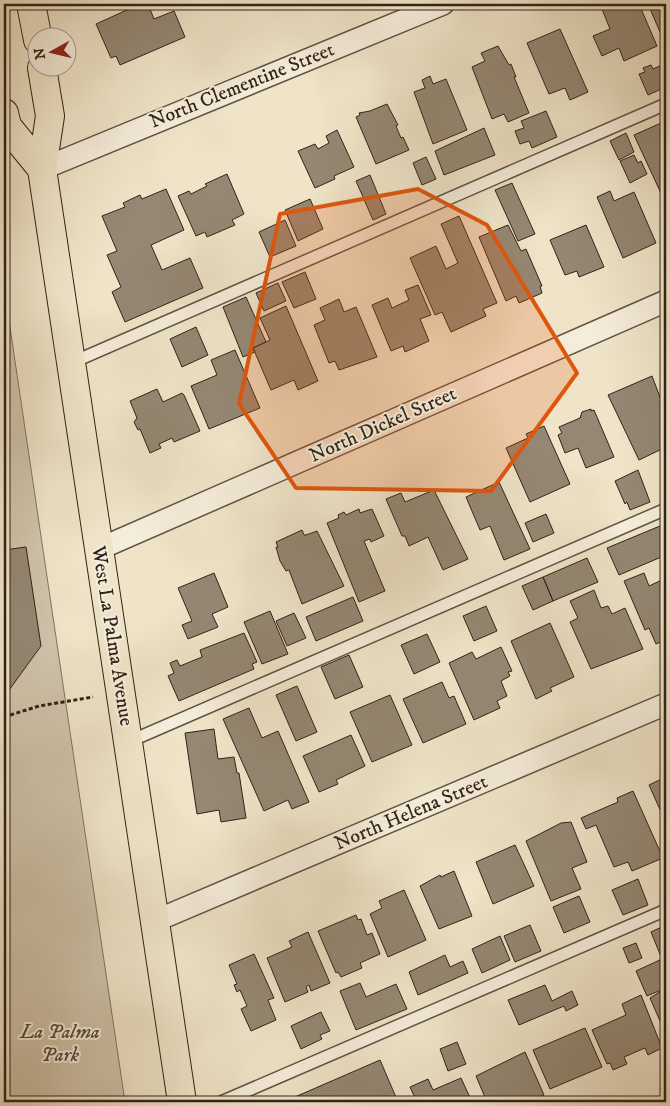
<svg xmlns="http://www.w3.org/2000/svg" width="670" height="1106" font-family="'IM FELL DW Pica',serif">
<rect width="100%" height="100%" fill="#efe4c8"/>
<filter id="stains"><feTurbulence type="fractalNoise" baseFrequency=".004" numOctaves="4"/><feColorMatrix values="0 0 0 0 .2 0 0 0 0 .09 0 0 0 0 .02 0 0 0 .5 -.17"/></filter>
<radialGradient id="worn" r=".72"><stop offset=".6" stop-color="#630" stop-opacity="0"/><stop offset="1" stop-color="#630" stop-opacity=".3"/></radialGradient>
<path fill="#cfc3aa" stroke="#807360" d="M4,287L125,1102H4Z"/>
<path fill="#948773" stroke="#312317" d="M127,4H148L154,19L174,11L185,37L120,65L116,56L111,58L96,24L129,9Z
M600,4H639L657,46L624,61L619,48L602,56L593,36L610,29Z
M648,4H666V46Z
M560,29L588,92L570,100L565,88L549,94L527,43Z
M498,46L509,65L511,64L516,77H514L529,113L508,122L504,114L492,119L472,67L485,61L481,53Z
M666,63V87L648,95L639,74L645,72L643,68L651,65L653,69Z
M430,76L433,84L446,79L467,130L433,144L414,92L425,88L422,80Z
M387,104L398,125L396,126L401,138L403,137L409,150L376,164L356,117L360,115L359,113L370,111Z
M546,111L557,137L532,148L529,141L520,144L515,131L524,128L521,121Z
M661,123L663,129L666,127V204L634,135Z
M484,128L495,155L444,175L435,151Z
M337,130L354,167L334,176L335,179L315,188L298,151L315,144L318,149L329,143L326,136Z
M626,133L634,152L619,160L610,141Z
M634,155L638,163L641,161L647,174L630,183L620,161Z
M426,157L436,179L422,185L413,163Z
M227,174L244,214L232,220L235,225L207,237L205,232L196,236L178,196L189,191L191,194L207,186L205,184Z
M370,175L386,214L373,220L356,181Z
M512,183L535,234L518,241L495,190Z
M166,189L184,230L151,245L162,270L190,258L203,288L125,322L112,292L121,287L107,255L117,251L102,216L125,207L123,203L140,195L142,199Z
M610,191L614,201L634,192L656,243L623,258L597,197Z
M310,199L323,229L298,241L285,210Z
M459,216L497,303L483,309L486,316L451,332L442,312L435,315L410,258L436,246L446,269L458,263L441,224Z
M285,220L296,246L270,257L259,232Z
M508,225L521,251L526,249L542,286H540L542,293L519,303L516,296L506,301L479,237Z
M586,225L604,267L579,277L577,271L565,275L550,240Z
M305,272L316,299L294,308L282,282Z
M278,283L286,301L264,311L256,293Z
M418,285L431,315L420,319L429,341L405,352L403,346L391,351L372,305L388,298L392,308L409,300L405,290Z
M246,297L266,342L253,348L255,352L243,357L223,307Z
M339,299L344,312L356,307L377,357L339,370L335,361L329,363L314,325L325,320L320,308Z
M286,306L318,381L298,390L294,380L271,390L253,348L270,340L260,318Z
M196,327L208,355L182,367L170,339Z
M235,350L260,408L209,429L191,386L217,375L211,360Z
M652,376L666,413V447L639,460L608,395Z
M157,389L163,402L182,393L184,395L200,431L174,442L172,438L159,444L161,448L150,453L140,429L138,430L134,422L137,418L130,401Z
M591,409V411L594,410L614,457L586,468L578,448L565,453L558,435L562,433L559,427L580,418L582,412Z
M544,426L570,484L530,502L506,448L528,438L526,434Z
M638,470L650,502L630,510L627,502L625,504L615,481Z
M499,482L530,549L504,560L490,526L480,530L466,497Z
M434,490L468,559L443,570L428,537L409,546L405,536H402L386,499L401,493L405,502Z
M359,509L360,513L372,509L384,536L371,542L370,539L364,541L385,591L359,602L327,523L339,518L338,515L344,512L346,515Z
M546,514L554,533L533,542L525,523Z
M660,526L666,541V555L619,575L607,548Z
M302,530L304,535H306L317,531L344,586L302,604L289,570L286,571L280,561L276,547H278L276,542Z
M26,547L41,646L4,697V550Z
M587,558L598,582L553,601L543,577Z
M214,573L228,607L212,614L218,627L188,639L182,625L192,621L178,588Z
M644,573L649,586L664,579L666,583V644L665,640L656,644L649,628L645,630L624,581Z
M543,577L553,601L533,610L522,586Z
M594,590L601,608L608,606L612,614L625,608L643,649L591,669L570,622L578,618L570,601Z
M353,597L363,621L316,641L306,617Z
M486,606L497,631L474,641L463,616Z
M270,611L288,654L262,664L244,622Z
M294,613L306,638L287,646L276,621Z
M550,623L574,677L550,688L552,691L536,699L511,641Z
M244,633L257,662L252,664L254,669L179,701L168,676L174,673L170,663L177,660L180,666L202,657L200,650Z
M427,634L440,662L414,674L401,645Z
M501,647L512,671L508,672L510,676L501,681L507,696L497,701L500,708L474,720L449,663L472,652L476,659Z
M349,655L363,687L335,699L321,667Z
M442,682L449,698L454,696L466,724L423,743L403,699Z
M297,686L317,732L296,741L276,695Z
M390,695L412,745L372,762L350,712Z
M249,708L262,738L278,731L309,802L292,809L288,800L264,811L223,719Z
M214,729L218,759L234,757L237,773H239L246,818L221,822L219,810L197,814L185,733Z
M351,735L365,766L336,780L338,784L319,792L303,756Z
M666,777V823L649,785Z
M633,791L663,858L632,871L628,862L614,867L596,825L586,829L581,818L618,802L617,798Z
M571,822L587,862L572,868L581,889L551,901L526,841L561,823Z
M515,845L534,886L493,904L476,862Z
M454,871L472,916L439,929L420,886L440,875L441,877Z
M638,879L648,905L623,915L612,890Z
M404,890L426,940L388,957L370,914L382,908L379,901Z
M579,896L590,922L564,933L553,907Z
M356,915L358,920L361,919L367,935L372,933L380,954L360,963L362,968L341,977L338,972L336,973L318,931Z
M530,925L541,951L515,962L504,936Z
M666,925V988L647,996L636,971L662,959L651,932Z
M308,932L330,983L311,991L309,985L306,987L308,992L285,1002L267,958L292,947L289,941Z
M500,936L510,960L482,973L472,949Z
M636,943L642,958L629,963L623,948Z
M254,954L274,998L268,1000L276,1020L251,1031L241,1009L247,1006L240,990L237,992L234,985L237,984L229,965Z
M445,955L450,967L463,961L468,973L418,995L409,972Z
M360,983L366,997L396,984L407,1009L356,1030L340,991Z
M545,985L552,1001L572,991L578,1005L566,1011L564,1006L519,1025L508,1000Z
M666,988V1029L664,1030L650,998Z
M641,995L662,1048L648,1055L645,1048L624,1057L627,1064L613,1070L610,1063L607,1064L592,1030L626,1015L622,1004Z
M321,1012L330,1031L320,1035L322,1039L301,1049L291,1026Z
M585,1028L602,1067L550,1089L533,1050Z
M457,1042L466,1064L448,1071L440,1049Z
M525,1052L544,1095L526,1102H487L476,1076Z
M380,1060L398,1102H288V1100Z
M461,1078L472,1102H417L410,1087L428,1079L433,1090Z"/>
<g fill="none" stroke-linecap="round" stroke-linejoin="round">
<g stroke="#605343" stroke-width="14">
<path id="lane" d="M71,363L666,104
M128,742L666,509
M221,1102L666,910"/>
</g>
<g stroke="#605343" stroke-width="24">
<path id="street" d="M42,169L443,4
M99,549L666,301
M155,921L666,704"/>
</g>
<g stroke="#312317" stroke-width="30">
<path id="primary" d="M31,4L38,40
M42,68L50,116L42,169L182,1102
M4,113L7,126L42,169"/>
</g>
<path stroke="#312317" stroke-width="3" stroke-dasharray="4 2.5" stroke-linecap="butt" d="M4,717L39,706L93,697"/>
<use href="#lane" stroke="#f5eddb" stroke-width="11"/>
<use href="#street" stroke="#f5eddb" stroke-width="21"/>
<use href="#primary" stroke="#efe4c8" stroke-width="28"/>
</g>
<path fill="#df560d" fill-opacity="0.2" stroke="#df560d" stroke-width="4" stroke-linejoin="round" d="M418,189L487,225L577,373L491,491L296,488L239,404L280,214Z"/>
<g text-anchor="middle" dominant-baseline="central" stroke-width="4" stroke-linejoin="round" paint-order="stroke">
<g font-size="20" fill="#312317" stroke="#f5eddb">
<text transform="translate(242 86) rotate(-22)">North Clementine Street</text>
<text transform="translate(383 425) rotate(-24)">North Dickel Street</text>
<text transform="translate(112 636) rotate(81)">West La Palma Avenue</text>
<text transform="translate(411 813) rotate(-23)">North Helena Street</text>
</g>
<g font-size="20" font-style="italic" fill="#584b3c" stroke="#f5eddb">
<text x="60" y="1032">La Palma<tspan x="60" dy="23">Park</tspan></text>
</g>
</g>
<rect width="670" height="1106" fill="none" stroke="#efe4c8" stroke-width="20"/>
<rect x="5" y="5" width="660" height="1096" fill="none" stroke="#312317" stroke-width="2.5"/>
<rect x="10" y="10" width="650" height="1086" fill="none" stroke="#312317"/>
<g transform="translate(52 52) rotate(262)"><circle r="24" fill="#f5eddb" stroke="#a79c8d"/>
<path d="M0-4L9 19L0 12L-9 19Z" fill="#8f2418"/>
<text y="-8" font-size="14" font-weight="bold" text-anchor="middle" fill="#312317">N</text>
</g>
<rect width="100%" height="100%" filter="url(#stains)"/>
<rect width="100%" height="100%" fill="url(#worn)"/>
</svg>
